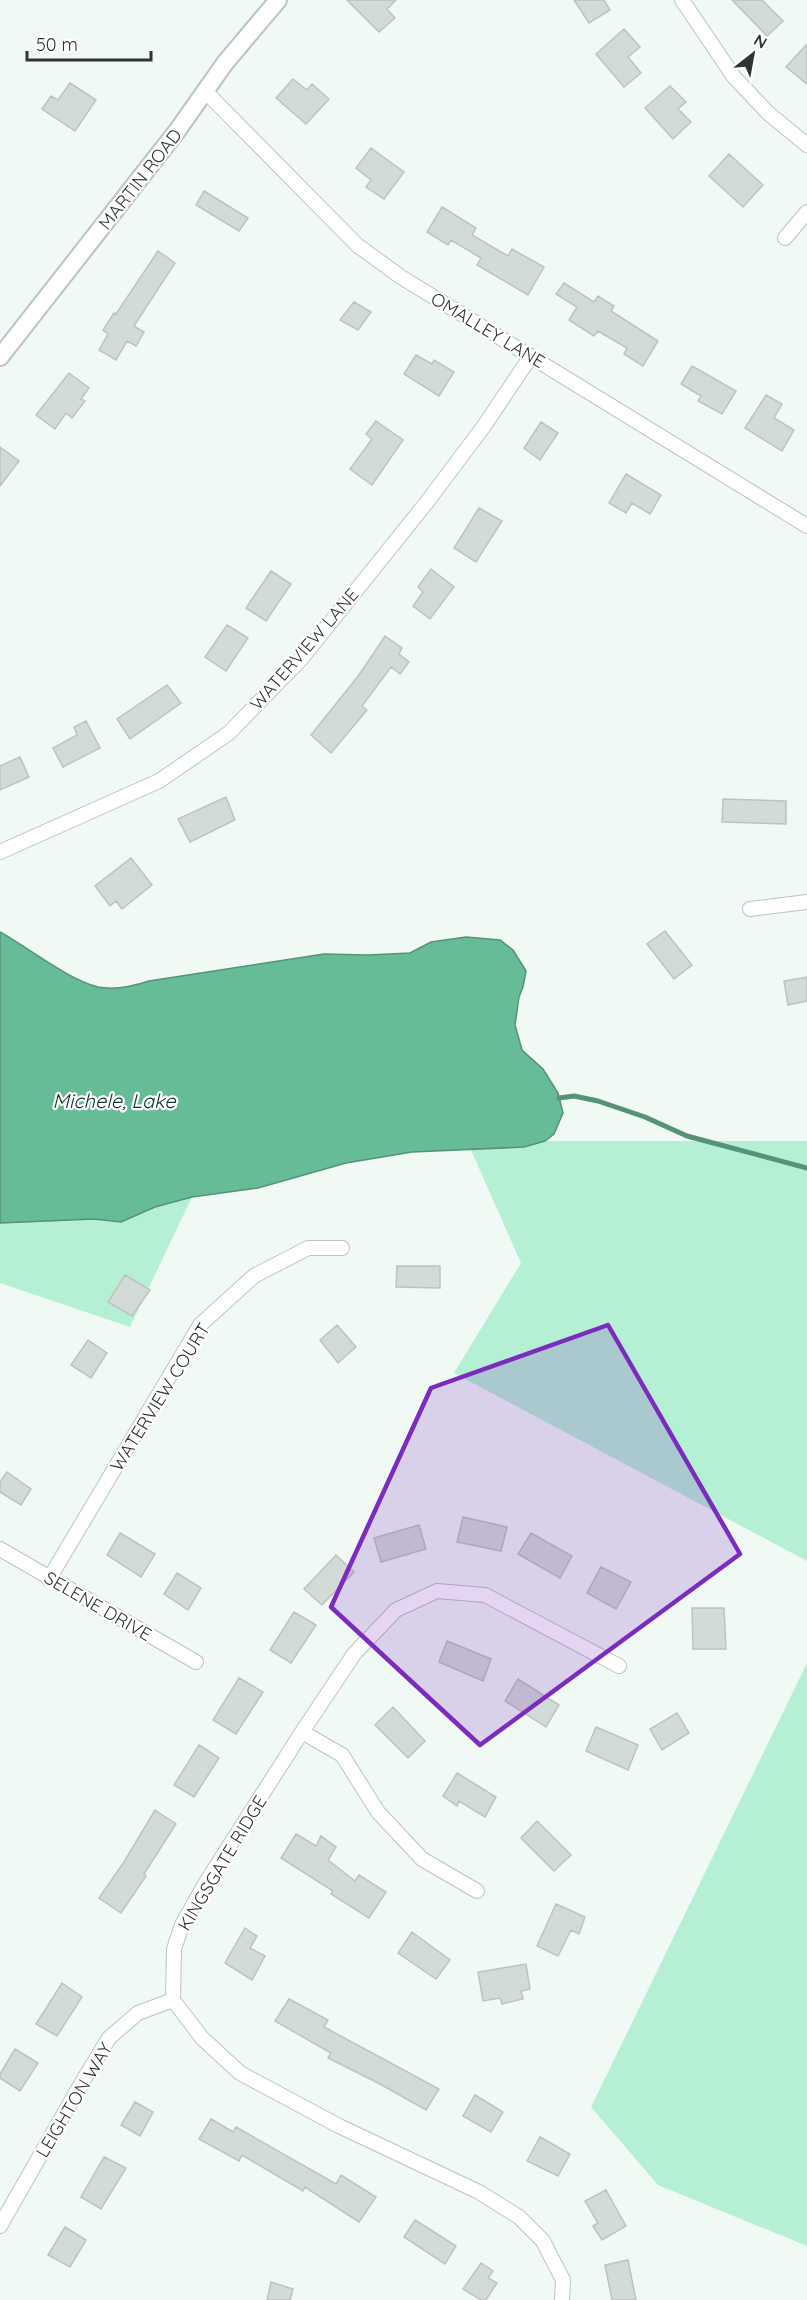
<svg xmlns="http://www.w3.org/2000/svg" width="807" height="2300" font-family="Quicksand,sans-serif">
<rect width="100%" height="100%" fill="#f0f9f4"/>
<path fill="#b5f0d4" d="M545,1141H807V1561L454,1373L521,1263L471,1150Z
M192,1197L130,1327L0,1283V1223L94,1219L121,1222L155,1207Z
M807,1663V2246L658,2185L591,2107Z"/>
<path fill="#65bc97" stroke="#559379" stroke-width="1.5" d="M0,932C27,947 69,980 98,987C114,990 134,986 149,981L324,954L368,955L410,953L431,942L466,937L500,940L513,950L526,971L523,987L519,997L515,1025L522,1050L543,1069L558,1093L563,1113L554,1134L545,1141L524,1147L412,1152L346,1163L258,1188L192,1197L155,1207L121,1222L94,1219L0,1223Z"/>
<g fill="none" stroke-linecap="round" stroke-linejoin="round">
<path stroke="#559379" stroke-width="5" d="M559,1098L574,1096L598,1101L645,1117L687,1136L807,1168"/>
</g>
<path fill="#d2dbd7" stroke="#bcc4c0" stroke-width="1.5" d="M347,0H396L387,9L395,18L379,32Z
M574,0H604L610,10L589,23Z
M732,0H762L783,21L767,36Z
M624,29L640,47L628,57L641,73L624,87L596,54Z
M807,44V84L786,67Z
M293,79L307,90L312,84L329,99L306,124L276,98Z
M70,83L96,100L75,131L42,109L51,96L58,100Z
M670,86L686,102L678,109L691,122L673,139L645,108Z
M371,148L404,172L384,199L366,187L371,180L356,168Z
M729,154L763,185L743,207L709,176Z
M204,191L248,218L239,231L196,205Z
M442,207L476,228L472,235L508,256L512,249L544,267L528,295L477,265L481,258L451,240L448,245L427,232Z
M158,251L175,263L134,326L144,332L136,346L127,341L116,360L99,350L108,334L103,330L114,313L116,314Z
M564,283L594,302L598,296L614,306L611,311L658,341L643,366L624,354L627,348L598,331L594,336L569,320L577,307L556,294Z
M354,302L371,312L358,330L340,320Z
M416,355L432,364L434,360L454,372L439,396L404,374Z
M692,366L736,391L722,414L698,401L701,396L681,384Z
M69,373L89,388L81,399L85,401L72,418L66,413L55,429L36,415Z
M766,395L782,404L774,418L794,430L782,451L745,428Z
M376,421L403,440L372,485L350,469L372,439L366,434Z
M541,422L558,433L540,460L524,448Z
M0,447L19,461L0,486Z
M626,474L661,495L650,514L632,503L626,513L609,503Z
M479,508L502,521L476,562L454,548Z
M431,569L454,587L430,619L413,606L423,592L418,587Z
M271,571L291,584L266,621L246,608Z
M227,625L248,638L226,671L205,657Z
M385,636L402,648L399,654L409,662L400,674L391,667L362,706L367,710L331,753L311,735L359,675Z
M167,685L181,703L130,739L117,719Z
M86,721L100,748L63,767L53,748L77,735L74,727Z
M20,757L29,777L0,790V766Z
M226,797L235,820L190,842L178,819Z
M723,799L786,801V824L722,822Z
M131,858L152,885L122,909L116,901L110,906L95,886Z
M665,931L692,965L674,979L647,944Z
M807,977V1001L788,1005L784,981Z
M397,1266H440V1288L396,1287Z
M125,1275L150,1290L132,1316L108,1302Z
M337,1325L356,1347L338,1363L320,1340Z
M88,1340L107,1353L91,1378L71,1365Z
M7,1472L31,1489L21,1505L0,1492V1482Z
M463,1517L507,1527L501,1551L457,1542Z
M419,1525L426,1549L381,1562L374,1538Z
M120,1533L155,1554L141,1577L107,1555Z
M531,1533L572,1556L560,1578L518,1554Z
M336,1555L354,1572L322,1605L304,1589Z
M601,1567L631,1582L616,1609L587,1593Z
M177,1573L201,1588L188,1610L164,1594Z
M692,1608H724L726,1649H693Z
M294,1612L316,1625L291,1663L270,1650Z
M447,1641L491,1659L483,1681L439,1662Z
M239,1678L263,1692L236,1734L213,1720Z
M518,1679L559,1705L546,1727L505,1701Z
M393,1707L425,1741L408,1758L375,1725Z
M677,1713L689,1733L662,1750L650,1729Z
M596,1727L638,1745L628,1770L586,1751Z
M199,1745L219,1758L194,1797L174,1785Z
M457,1773L496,1797L485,1817L459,1801L457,1806L443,1796Z
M155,1810L176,1824L144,1874L146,1876L121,1913L99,1898L124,1862Z
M537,1821L571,1855L554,1871L521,1838Z
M296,1834L316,1846L321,1836L336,1847L328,1860L355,1881L359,1875L386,1892L369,1918L331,1894L333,1891L281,1858Z
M556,1904L585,1917L579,1934L571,1930L558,1956L537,1946Z
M245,1928L257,1936L250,1948L265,1956L252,1980L225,1963Z
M412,1932L450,1960L436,1979L398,1953Z
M526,1964L530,1989L521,1991L523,1999L502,2004L500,1998L483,2001L478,1972Z
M62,1983L82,1997L57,2036L36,2024Z
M289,1999L328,2020L324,2027L439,2089L426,2110L380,2084L328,2058L331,2053L275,2021Z
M15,2049L38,2063L20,2091L0,2078V2074Z
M475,2095L503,2112L491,2132L463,2116Z
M135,2102L153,2112L140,2136L121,2125Z
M211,2119L233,2132L236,2127L336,2184L341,2175L376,2197L359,2222L305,2187L303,2191L242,2155L239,2161L199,2139Z
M540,2137L570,2154L558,2176L527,2161Z
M104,2157L126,2168L101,2209L81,2197Z
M606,2190L626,2226L602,2240L593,2226L598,2223L585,2201Z
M415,2220L456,2246L445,2264L404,2237Z
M65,2227L86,2240L70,2267L48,2255Z
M628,2260L636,2300H612L605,2265Z
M481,2263L493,2271L488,2278L497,2283L486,2300H481L463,2289Z
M271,2282L293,2289L290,2300H267Z"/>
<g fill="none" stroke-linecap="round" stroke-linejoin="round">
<g stroke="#bbc4bf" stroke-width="16">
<path id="minor" d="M682,0L734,77L768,113L807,145
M205,91L357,245L401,277L807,526
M785,238L807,212
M0,852L159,781L229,733L301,659L427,502L484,426L531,356
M750,909L807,902
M0,1549L196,1662
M49,1579L200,1325L254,1276L308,1248H342
M302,1732L342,1755L378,1812L422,1859L477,1891
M0,2226L81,2084L109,2038L138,2013L173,2000
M562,2300L563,2280L543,2241L519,2217L479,2192L339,2126L240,2073L202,2038L173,2000L174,1949L182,1925L205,1884L302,1732L354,1654L396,1610L437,1591L485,1595L619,1666"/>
</g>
<g stroke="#bbc4bf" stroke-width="20">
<path id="tertiary" d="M0,357L177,131L225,63L278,0"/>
</g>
<use href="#minor" stroke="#fff" stroke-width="14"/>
<use href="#tertiary" stroke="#fff" stroke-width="16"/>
</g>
<path fill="#7b2cbf" fill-opacity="0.2" stroke="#7b2cbf" stroke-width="4.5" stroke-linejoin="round" d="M608,1325L740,1554L480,1745L331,1607L431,1388Z"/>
<g text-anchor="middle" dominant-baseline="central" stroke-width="4.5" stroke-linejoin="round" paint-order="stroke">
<g font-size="18" fill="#303432" stroke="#fff">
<text transform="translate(140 179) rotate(-52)">MARTIN ROAD</text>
<text transform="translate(488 330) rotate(31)">OMALLEY LANE</text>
<text transform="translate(304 649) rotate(-49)">WATERVIEW LANE</text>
<text transform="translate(160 1397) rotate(-58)">WATERVIEW COURT</text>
<text transform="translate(98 1606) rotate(30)">SELENE DRIVE</text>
<text transform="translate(222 1863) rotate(-59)">KINGSGATE RIDGE</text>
<text transform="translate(74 2100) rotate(-59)">LEIGHTON WAY</text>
</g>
<g font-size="20" font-style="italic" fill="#0d3526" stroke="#fff">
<text x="114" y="1100">Michele, Lake</text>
</g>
</g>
<g transform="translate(753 54) rotate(31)" stroke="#ffffff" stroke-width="4.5" paint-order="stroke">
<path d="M0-4.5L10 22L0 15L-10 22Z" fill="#303432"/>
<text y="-9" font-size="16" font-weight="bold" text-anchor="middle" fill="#303432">N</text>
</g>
<path d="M27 51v9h124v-9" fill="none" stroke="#303432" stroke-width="3"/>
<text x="36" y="51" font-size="18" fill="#303432" stroke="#ffffff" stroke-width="4.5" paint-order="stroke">50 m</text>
</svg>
